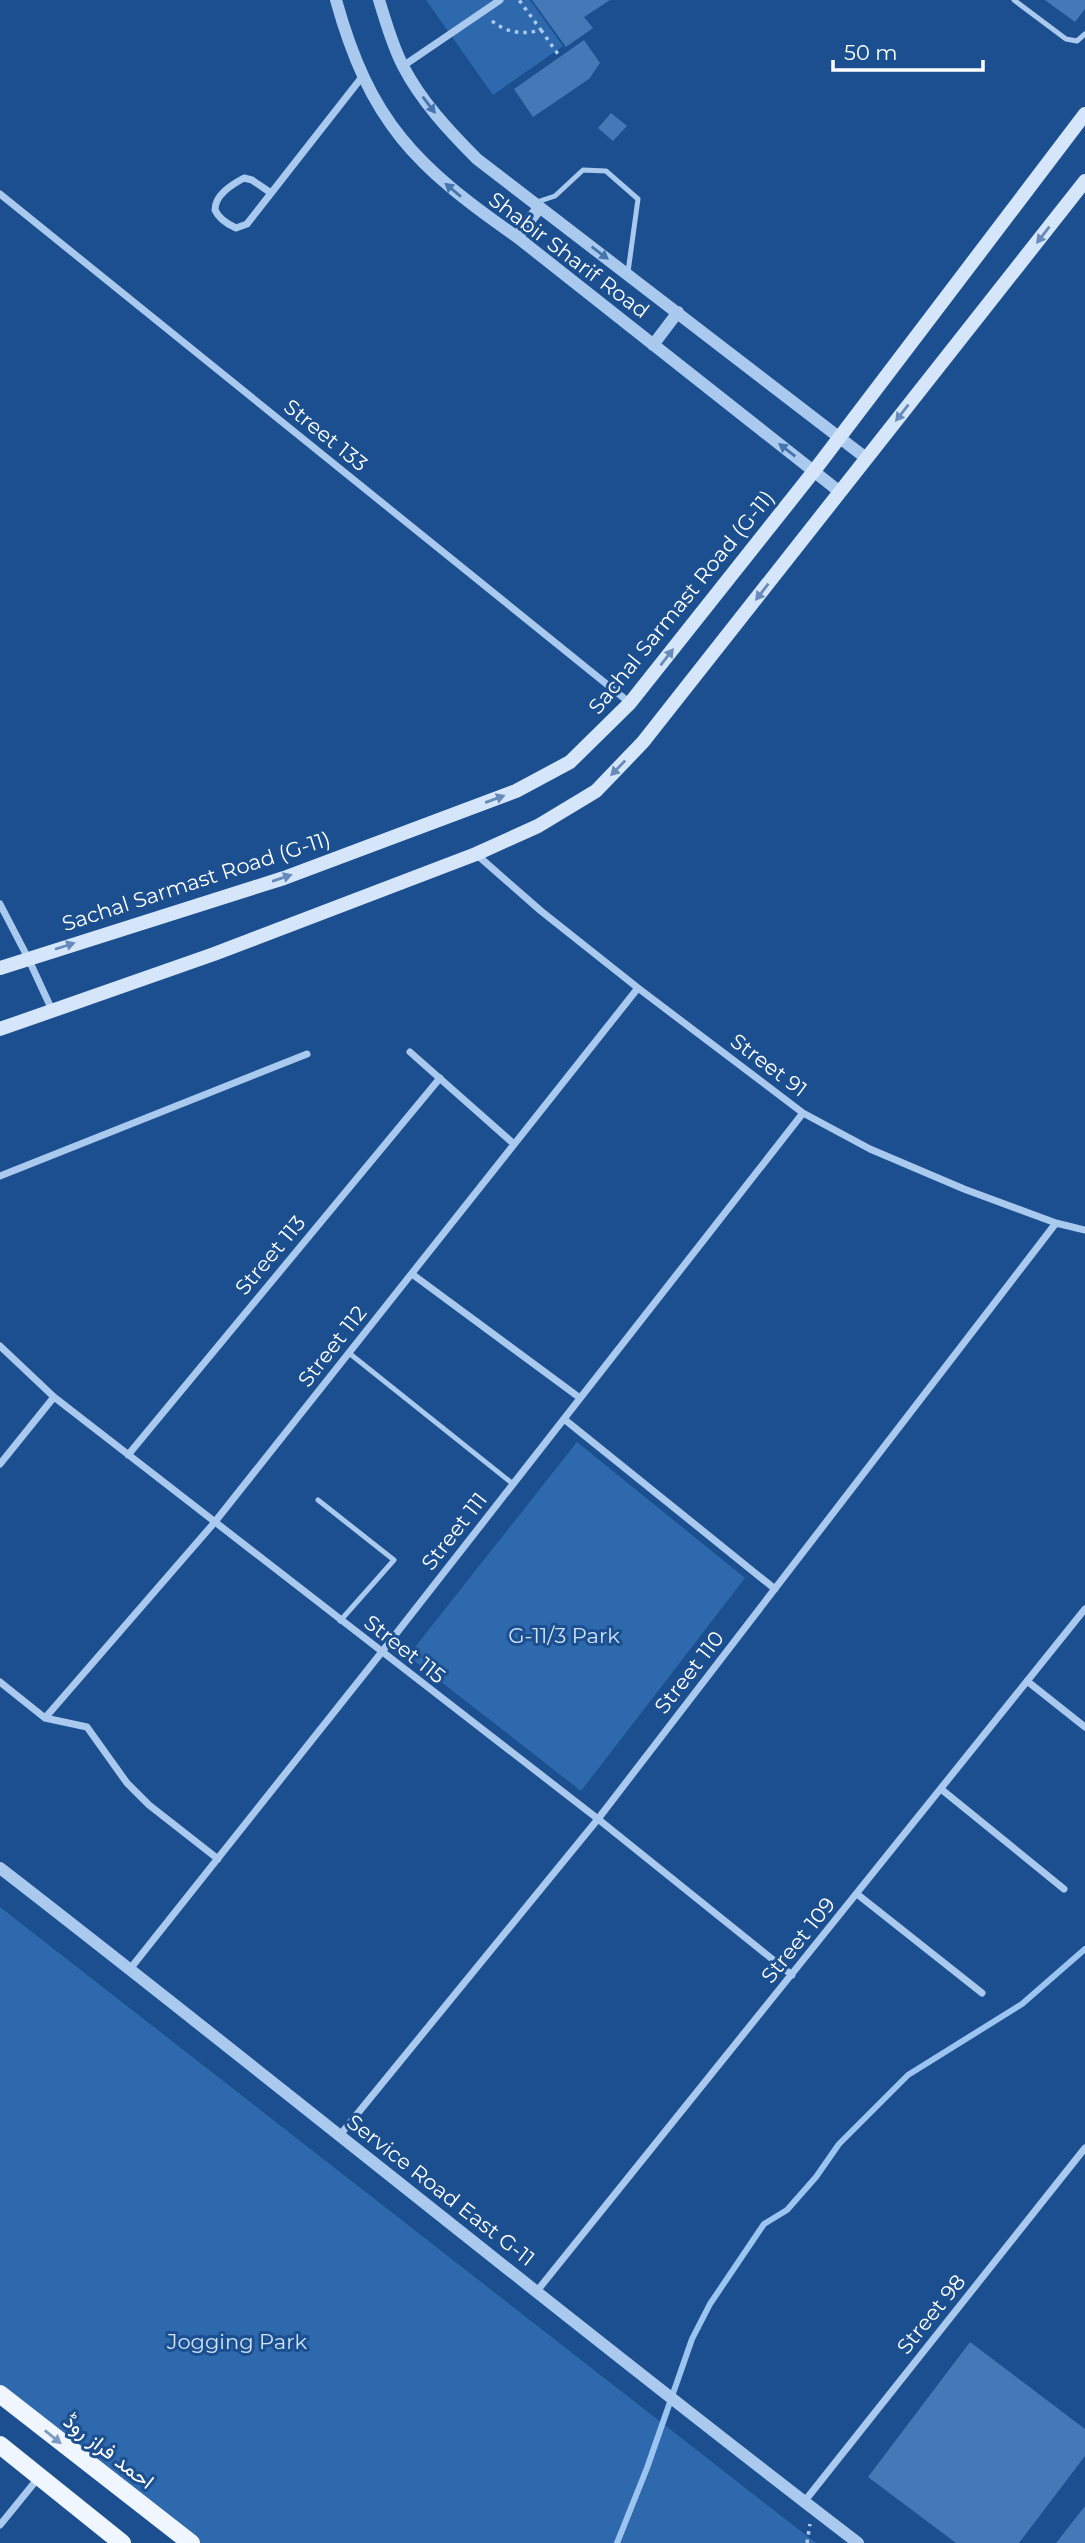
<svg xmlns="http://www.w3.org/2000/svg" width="1085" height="2543" font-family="Montserrat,Vazirmatn,sans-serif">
<rect width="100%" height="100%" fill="#1b4f8f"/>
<path fill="#2e69ad" d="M426,0H530L563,46L493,95Z
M577,1442L745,1578L581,1791L408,1656Z
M0,1907L816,2543H176L0,2405Z"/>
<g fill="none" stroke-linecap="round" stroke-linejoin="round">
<path stroke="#9cc4f0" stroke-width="6" d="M617,2543L647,2468L692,2339L710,2304L764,2224L787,2210L816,2177L839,2144L908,2075L1022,2004L1085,1949"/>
</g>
<path fill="#4478b7" d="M532,0H610L584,17L593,28L566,47Z
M1045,0H1085V9L1075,22Z
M584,40L600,63L589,79L533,117L514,89Z
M611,113L627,126L613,141L598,128Z
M970,2342L1085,2429V2456L1019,2543H956L868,2477Z
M1085,2506V2543H1056Z"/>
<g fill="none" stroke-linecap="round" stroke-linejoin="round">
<path stroke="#a9c9ee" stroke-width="3.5" stroke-dasharray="3.5 5" stroke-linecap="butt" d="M492,21C507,33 523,35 541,30L519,0
M541,30L560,57
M807,2543L810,2524"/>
<path stroke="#a9c9ee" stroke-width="5" d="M1014,0L1066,39L1077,41L1085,34
M537,202L555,196L583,170L606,171L638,199L628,272
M349,1353L513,1484
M318,1500L394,1560L340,1621"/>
<path stroke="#a9c9ee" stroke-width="7" d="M403,66L500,0
M271,193L252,180L244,178C231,185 215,195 215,210C219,219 227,224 236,228L247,224L362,77
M0,194L630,703
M476,854L541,911L638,988L803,1113L870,1149L964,1189L1056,1223L1085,1230
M0,904L28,958L52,1010
M410,1052L514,1144
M0,1176L307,1054
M412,1274L580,1398
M0,1346L54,1397L598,1819L792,1975
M564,1419L775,1589
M128,1455L440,1078
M0,1464L54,1397
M1027,1681L1085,1727
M0,1682L45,1718L87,1727L127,1783L149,1805L218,1859
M45,1718L214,1523L638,988
M941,1789L1064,1889
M857,1894L982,1993
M130,1969L381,1653L803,1113
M340,2135L598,1819L1056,1223
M537,2291L1085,1609
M804,2502L1085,2148
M0,2525L39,2477"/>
<path stroke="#a9c9ee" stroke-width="12" d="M336,0C370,122 415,166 517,237L840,492
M379,0C386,22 392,45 403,66C421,101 449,131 477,159L866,458
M517,237L539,208
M653,345L678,312
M0,1868C288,2091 569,2322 858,2543"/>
<path stroke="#d6e6fa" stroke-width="14" d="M0,968L284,878L516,791L570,762L630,703L814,471L1085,114
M0,1029L214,954L476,854L538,826L596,791L643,742L1085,181"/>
<path stroke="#f0f6ff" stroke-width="18" d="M0,2394L191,2543
M0,2445L122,2543"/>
</g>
<defs><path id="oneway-solid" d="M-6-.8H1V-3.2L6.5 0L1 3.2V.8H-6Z" transform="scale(1.75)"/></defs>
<g fill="#4674ac">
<use href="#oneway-solid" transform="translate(429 105) rotate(53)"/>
<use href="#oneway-solid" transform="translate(453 190) rotate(-140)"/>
<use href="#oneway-solid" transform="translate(600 253) rotate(37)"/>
<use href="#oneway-solid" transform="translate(787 450) rotate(-142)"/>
</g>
<g fill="#668bba">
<use href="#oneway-solid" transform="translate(1043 235) rotate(128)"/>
<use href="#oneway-solid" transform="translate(902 413) rotate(128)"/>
<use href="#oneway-solid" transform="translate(762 592) rotate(128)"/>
<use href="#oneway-solid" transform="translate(667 657) rotate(-52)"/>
<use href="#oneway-solid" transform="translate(618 768) rotate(134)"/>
<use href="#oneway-solid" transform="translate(495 799) rotate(-20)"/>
<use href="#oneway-solid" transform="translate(282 878) rotate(-19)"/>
<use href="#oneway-solid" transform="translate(65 946) rotate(-18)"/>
</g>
<use fill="#7b9ac1" href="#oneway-solid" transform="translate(53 2437) rotate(39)"/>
<g text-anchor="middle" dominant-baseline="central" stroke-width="6" stroke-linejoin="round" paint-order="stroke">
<g font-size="21" fill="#fff" stroke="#1b4f8f">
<text transform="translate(569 255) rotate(37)">Shabir Sharif Road</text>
<text transform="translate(326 435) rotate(39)">Street 133</text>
<text transform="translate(681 602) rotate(-51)">Sachal Sarmast Road (G-11)</text>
<text transform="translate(196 881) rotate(-18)">Sachal Sarmast Road (G-11)</text>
<text transform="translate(769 1065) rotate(37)">Street 91</text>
<text transform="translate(270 1255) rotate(-50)">Street 113</text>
<text transform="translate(332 1346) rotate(-52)">Street 112</text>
<text transform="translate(454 1531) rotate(-52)">Street 111</text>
<text transform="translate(405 1649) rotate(38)">Street 115</text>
<text transform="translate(689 1672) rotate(-52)">Street 110</text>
<text transform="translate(798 1940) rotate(-51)">Street 109</text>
<text transform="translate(441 2190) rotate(38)">Service Road East G-11</text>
<text transform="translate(931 2314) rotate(-51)">Street 98</text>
<text transform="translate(109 2451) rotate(38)">احمد فراز روڈ</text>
</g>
<g font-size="21" fill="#cfe3fa" stroke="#1b4f8f">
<text x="564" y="1635">G-11/3 Park</text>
<text x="237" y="2341">Jogging Park</text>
</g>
</g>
<path d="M833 60v10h150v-10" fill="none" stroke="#ffffff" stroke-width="3.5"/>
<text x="844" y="60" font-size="21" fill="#ffffff" stroke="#1b4f8f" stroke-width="5" paint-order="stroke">50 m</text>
</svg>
